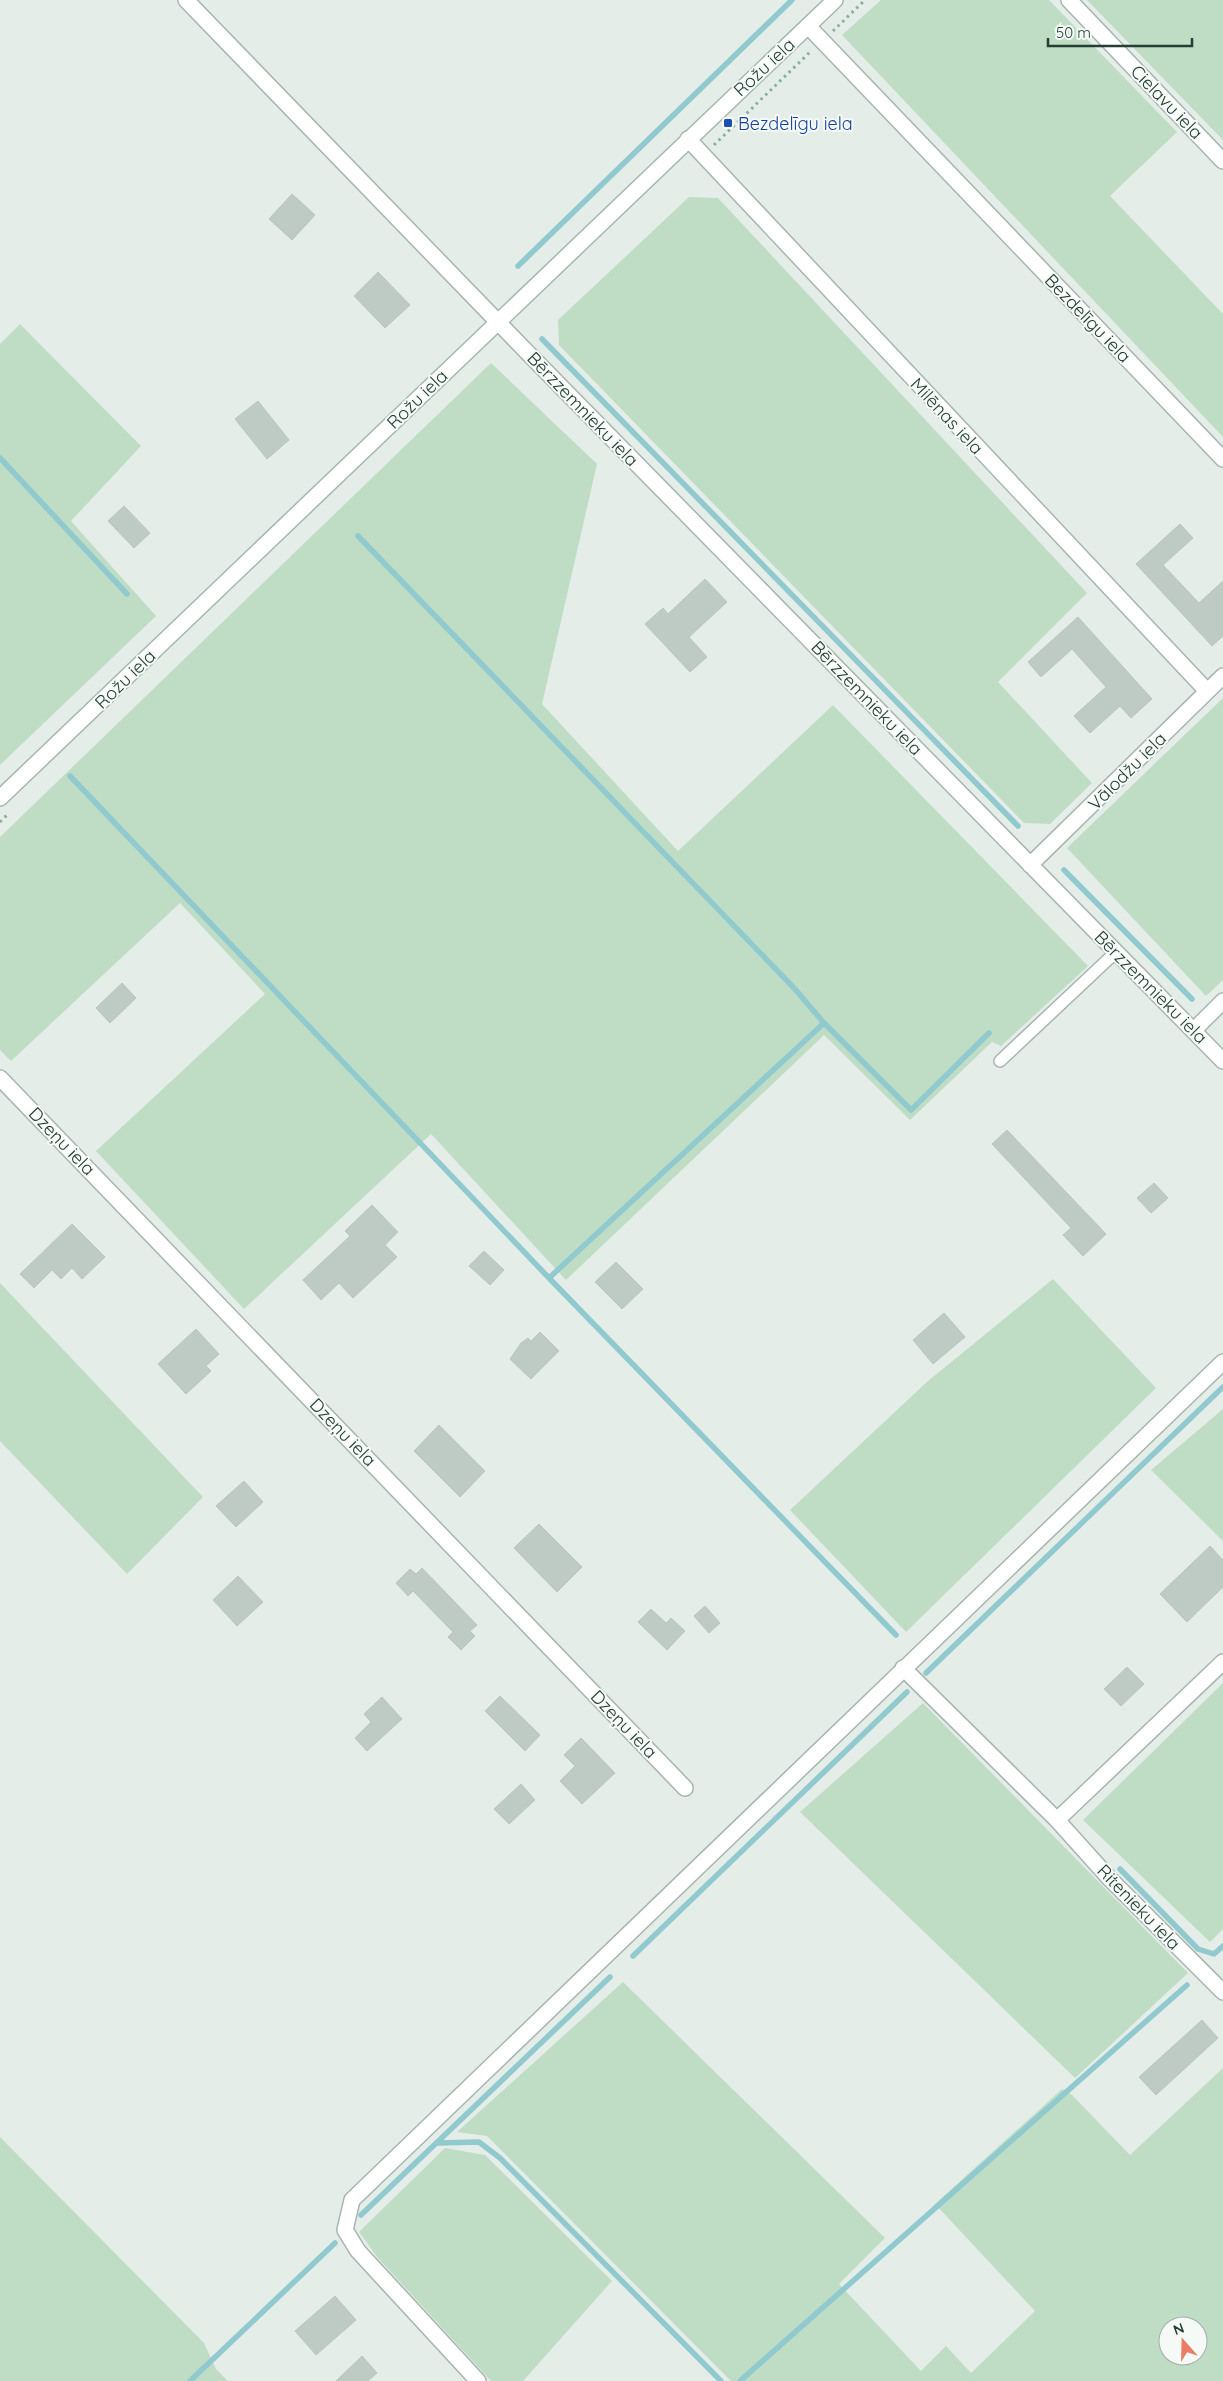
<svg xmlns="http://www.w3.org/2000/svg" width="1223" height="2381" font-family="Quicksand,sans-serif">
<rect width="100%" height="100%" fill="#e5ede9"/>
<path fill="#bfddc5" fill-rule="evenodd" d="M881,0H1049L1177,132L1110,196L1223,314V437L842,35Z
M1087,0H1223V140Z
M689,197L718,198L1087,593L998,682L1092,783L1050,824L1024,823L559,345L558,320Z
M20,324L141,446L71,521L156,616L0,765V344Z
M491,363L597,464L542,704L678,851L833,705L1088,966L1001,1046L992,1042L910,1120L824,1035L566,1280L431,1134L244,1309L96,1151L265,994L180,903L11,1061L0,1050V837Z
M1223,698V980L1206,996L1067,848Z
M1053,1279L1156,1388L906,1632L790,1510L928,1381Z
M0,1283L203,1497L127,1574L0,1441Z
M1223,1409V1541L1151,1470Z
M1223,1683V1929L1210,1942L1083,1820Z
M923,1703L1188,1973L1075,2078L800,1812Z
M623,1982L885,2238L839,2284L921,2371L946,2346L971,2373L1035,2311L935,2204L1062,2089L1072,2095L1130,2155L1223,2068V2381H731L487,2136L457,2132ZM1168,2326H1198V2356H1168Z
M0,2137L204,2343L216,2369L228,2381H0Z
M445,2148L485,2155L612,2281L523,2381H491L378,2258L359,2232Z"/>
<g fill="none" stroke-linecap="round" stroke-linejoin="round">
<path stroke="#90c9ce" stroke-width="5.5" d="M518,266L792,0
M542,339L1018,826
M0,458L127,594
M358,536L794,988L824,1023L911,1110L989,1033
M70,776L549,1278L896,1635
M1064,870L1192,999
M549,1278L824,1023
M926,1673L1223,1387
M1120,1869L1198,1949L1214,1954L1223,1946
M633,1956L907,1692
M437,2143L479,2142L500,2158L721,2381
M361,2215L610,1977
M190,2381L335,2243
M740,2381L1187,1985"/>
</g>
<path fill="#bdcbc4" stroke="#b7c6bf" d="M292,194L315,215L292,240L269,219Z
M378,272L410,305L385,328L354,296Z
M258,401L289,440L267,459L235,419Z
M124,506L150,533L134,548L108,521Z
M1180,524L1193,538L1163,565L1199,603L1223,581V636L1212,646L1136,564Z
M705,579L727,602L689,637L707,657L690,672L645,624L663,608L668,614Z
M1078,617L1152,699L1131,718L1120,706L1090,733L1074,716L1106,687L1072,649L1041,677L1028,662Z
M122,983L136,998L110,1023L96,1008Z
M1007,1130L1106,1234L1083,1256L1063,1235L1071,1228L992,1144Z
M1154,1183L1168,1198L1151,1213L1137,1198Z
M372,1205L398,1232L385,1245L397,1257L353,1298L339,1283L321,1300L303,1280L350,1236L345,1231Z
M72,1224L105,1257L82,1279L72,1268L61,1279L52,1270L34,1288L20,1274Z
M484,1251L504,1270L490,1285L469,1266Z
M616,1262L643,1289L622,1309L595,1282Z
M944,1313L965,1337L933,1364L913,1340Z
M196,1329L219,1354L206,1366L211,1371L186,1394L158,1364Z
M540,1332L559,1351L531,1379L510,1359L521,1343L528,1338L531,1341Z
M439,1425L485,1471L460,1497L414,1451Z
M244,1481L263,1502L236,1527L216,1506Z
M539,1524L582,1567L557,1592L514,1548Z
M1210,1546L1223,1560V1587L1187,1622L1160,1594Z
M422,1568L477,1625L470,1631L475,1636L461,1650L448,1637L453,1632L413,1591L408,1596L396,1583L410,1569L416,1574Z
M238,1576L263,1602L237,1626L213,1600Z
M705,1606L720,1623L709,1633L694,1616Z
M651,1609L666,1623L671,1618L685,1631L667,1650L638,1622Z
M1127,1667L1144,1684L1121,1706L1104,1689Z
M500,1696L540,1735L525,1751L485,1711Z
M382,1697L402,1719L367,1751L355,1738L371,1722L364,1714Z
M581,1738L615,1773L582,1804L560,1781L575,1766L564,1755Z
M521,1784L535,1800L509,1824L494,1809Z
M1202,2020L1218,2038L1156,2095L1139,2077Z
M335,2296L356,2320L316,2355L295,2331Z
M362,2356L377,2373L368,2381H336Z"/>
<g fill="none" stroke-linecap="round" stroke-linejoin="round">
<g stroke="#a8b5af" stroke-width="14">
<path id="lane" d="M1000,1061L1116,952"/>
</g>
<g stroke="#a8b5af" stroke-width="18">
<path id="street" d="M186,0L524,349L1223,1061
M1069,0L1223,161
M808,26L1223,459
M688,139L1207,691
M1030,865L1223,676
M1194,1030L1223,1001
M0,1078L685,1788
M903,1668L1057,1820L1110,1879L1223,1992
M1057,1820L1223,1662
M478,2381L358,2251L345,2230L352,2200L1223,1362"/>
</g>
<g stroke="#a4b8b0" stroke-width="18">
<path id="secondary" d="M0,798L835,0"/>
</g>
<path stroke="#87af9f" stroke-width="3" stroke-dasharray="2.5 4" stroke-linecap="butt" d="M833,31L865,0
M714,145L810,52
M0,822L9,813"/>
<use href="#lane" stroke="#fff" stroke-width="11"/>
<use href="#street" stroke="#fff" stroke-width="15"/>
<use href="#secondary" stroke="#fff" stroke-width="15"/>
</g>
<rect fill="#1a4fb4" stroke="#f5faf7" stroke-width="2" x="723" y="118" width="10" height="10" rx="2.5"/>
<g text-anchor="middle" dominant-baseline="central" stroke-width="4" stroke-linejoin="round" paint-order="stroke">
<g font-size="18" fill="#253e35" stroke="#f5faf7">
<text transform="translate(764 67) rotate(-43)">Rožu iela</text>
<text transform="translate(1167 102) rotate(46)">Cielavu iela</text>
<text transform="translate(1088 318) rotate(46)">Bezdelīgu iela</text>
<text transform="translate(417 399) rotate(-44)">Rožu iela</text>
<text transform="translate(583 409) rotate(46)">Bērzzemnieku iela</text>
<text transform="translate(947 416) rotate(47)">Milēnas iela</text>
<text transform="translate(125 679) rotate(-44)">Rožu iela</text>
<text transform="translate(867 698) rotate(46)">Bērzzemnieku iela</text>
<text transform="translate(1127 771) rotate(-45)">Vālodžu iela</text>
<text transform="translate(1151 987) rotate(45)">Bērzzemnieku iela</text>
<text transform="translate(62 1141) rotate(46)">Dzeņu iela</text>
<text transform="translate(343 1432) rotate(46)">Dzeņu iela</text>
<text transform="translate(624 1724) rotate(46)">Dzeņu iela</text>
<text transform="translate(1139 1907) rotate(46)">Ritenieku iela</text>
</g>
<g font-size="18" fill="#164399" stroke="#f5faf7" text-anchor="start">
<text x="738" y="123">Bezdelīgu iela</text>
</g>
</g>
<g transform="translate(1183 2341) rotate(340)"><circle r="24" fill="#f5faf7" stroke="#a2afa9"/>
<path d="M0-4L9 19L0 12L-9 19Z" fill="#ea7d66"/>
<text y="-8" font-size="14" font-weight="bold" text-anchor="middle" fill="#253e35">N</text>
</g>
<path d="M1048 38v8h144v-8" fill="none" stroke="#253e35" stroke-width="2.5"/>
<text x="1056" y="38" font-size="15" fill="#253e35" stroke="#f5faf7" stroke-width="4" paint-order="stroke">50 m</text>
</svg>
